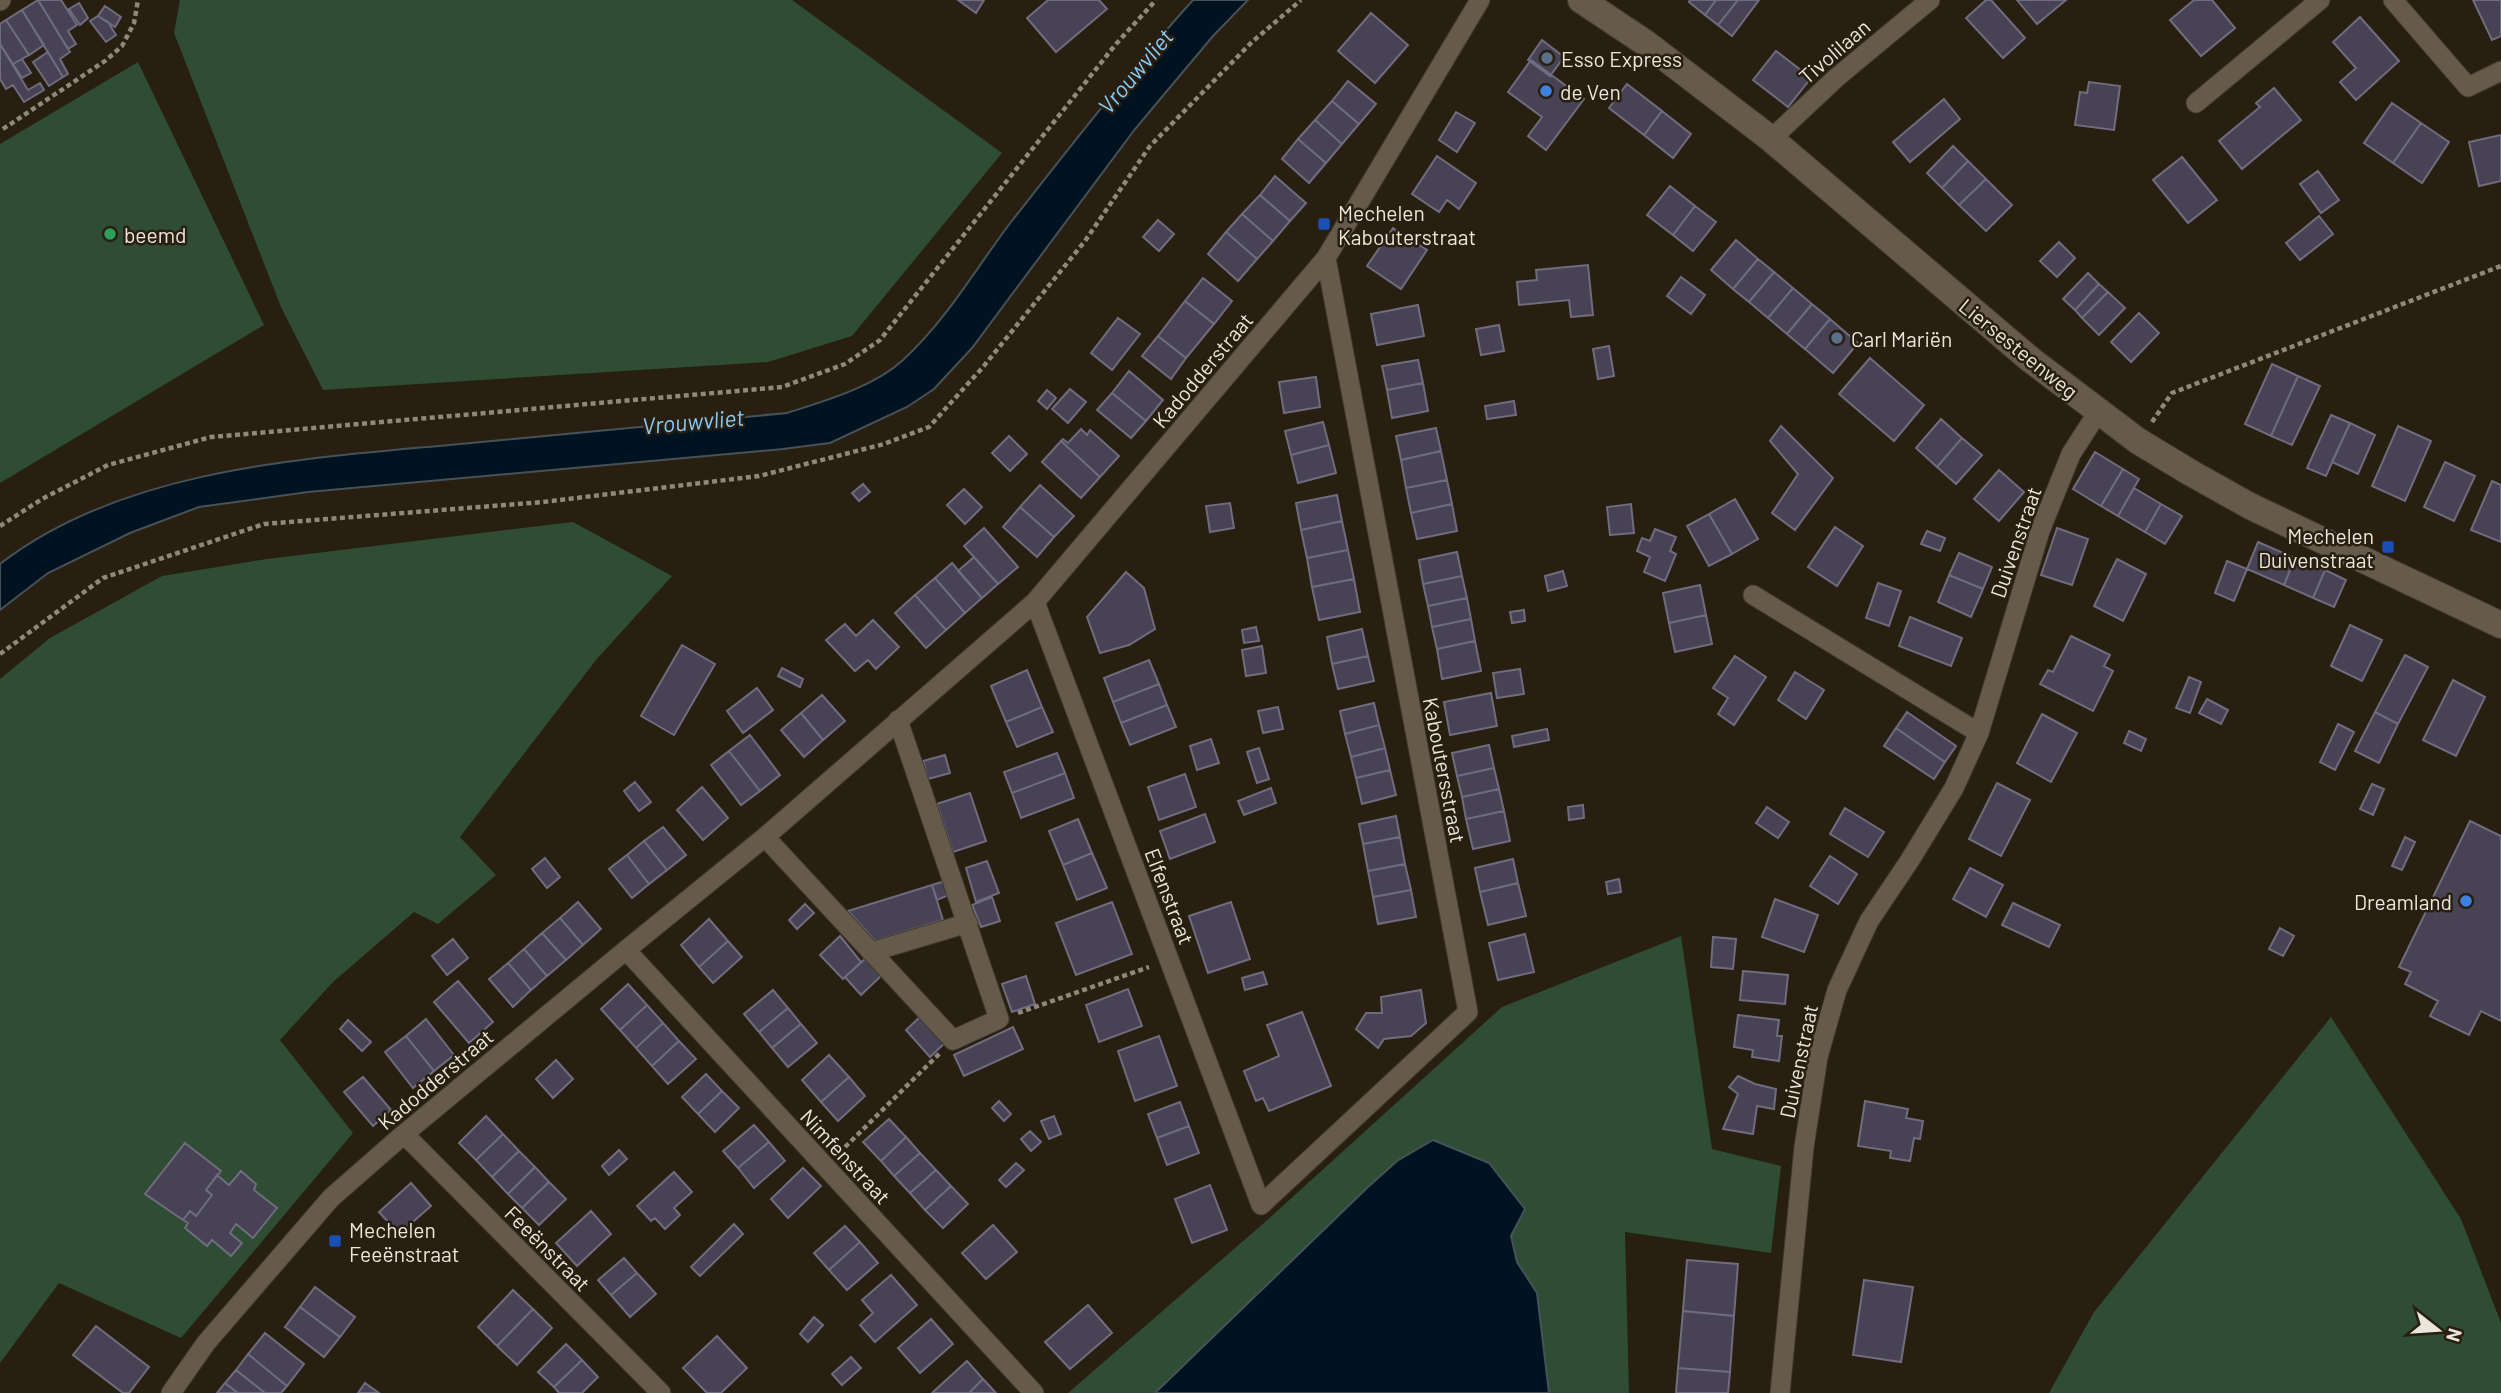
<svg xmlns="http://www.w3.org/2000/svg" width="2501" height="1393" font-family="Barlow,sans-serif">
<rect width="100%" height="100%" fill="#281f10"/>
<path fill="#2e4d34" d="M180,0H792L1002,153L852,336L768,362L323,390L281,307L174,33Z
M138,62L264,325L0,483V144Z
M573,522L672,576L596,660L460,837L496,875L438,924L414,912L333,982L280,1040L353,1133L181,1338L59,1283L0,1363V679L50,638L162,576L267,559Z
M1681,936L1712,1149L1781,1166L1771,1253L1625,1232L1629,1393H1549L1537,1293L1517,1262L1510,1235L1368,1187L1155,1393H1068L1265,1222L1502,1007Z
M2331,1017L2461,1219L2501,1323V1393H2049L2094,1312Z"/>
<path fill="#011320" stroke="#475258" stroke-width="2" d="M1193,0H1248L1213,36L1135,129L972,348L934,389L907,407L830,443L783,449L308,492L199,507L130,533L48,573L0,610V564C128,465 315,458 471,443C576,433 682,423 787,413C824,401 874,387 903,360C946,321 976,268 1011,222C1070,147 1129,71 1193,0Z
M1433,1140L1489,1163L1525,1209L1511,1236L1517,1262L1537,1293L1549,1393H1155L1368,1187L1397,1161Z"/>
<path fill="#474355" stroke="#706c7f" stroke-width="2" d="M38,0H61L77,25L68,31L76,44L68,49Z
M38,0L70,52L60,59L68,74L63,77L22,10Z
M958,0H984L976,13Z
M1048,0H1099L1107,9L1056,52L1027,18Z
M1690,0H1716L1705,15L1689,2Z
M1716,0H1738L1718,25L1705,15Z
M1738,0H1759L1732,36L1718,25Z
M1986,0H1991L2025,38L2003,58L1966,18Z
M2017,0H2066L2037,24Z
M2194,0H2212L2235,28L2201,56L2170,20Z
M2473,0H2501V36L2492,40Z
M79,3L88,18L80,25L69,9Z
M105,6L121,17L115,27L98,16Z
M22,10L44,45L29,55L6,20Z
M1371,13L1408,45L1375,83L1338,51Z
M98,16L108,22L116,35L106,42L90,21Z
M2360,17L2399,61L2356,100L2340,82L2356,68L2333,42Z
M6,20L29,55L13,64L0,44V24Z
M1542,40L1564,57L1550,76L1528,60Z
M0,44L28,90L40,83L44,90L24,102L13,85L6,89L0,79Z
M1776,51L1811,78L1788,107L1753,80Z
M48,52L63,77L49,86L33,62Z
M22,59L31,73L22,78L13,64Z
M1531,60L1584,99L1546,150L1528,136L1542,117L1508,92Z
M1348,81L1376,104L1359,124L1332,101Z
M2089,82L2120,86L2114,130L2075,125L2080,92L2087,93Z
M1627,84L1662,111L1644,135L1609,108Z
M2274,88L2301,120L2242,169L2219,141L2260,107L2256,103Z
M1944,99L1960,119L1910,162L1893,142Z
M1332,101L1359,124L1342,144L1315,120Z
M2392,103L2421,123L2393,163L2364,143Z
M1662,111L1691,134L1673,158L1644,135Z
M1456,112L1475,123L1457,152L1439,140Z
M1315,120L1342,144L1326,163L1298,139Z
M2421,123L2449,142L2422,183L2393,163Z
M2501,135V181L2479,186L2469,142Z
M1298,139L1326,163L1309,183L1282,159Z
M1953,146L1968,161L1942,188L1927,173Z
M1437,156L1476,183L1459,209L1447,200L1439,212L1412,194Z
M2182,157L2217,200L2188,223L2153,180Z
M1968,161L1986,179L1959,205L1942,188Z
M2318,171L2339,200L2321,213L2300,184Z
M1275,176L1306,203L1290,221L1260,195Z
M1986,179L2012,205L1986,231L1959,205Z
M1670,186L1695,206L1673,235L1647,215Z
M1260,195L1290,221L1273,241L1242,214Z
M1695,206L1716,222L1693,251L1673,235Z
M1242,214L1273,241L1257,259L1226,232Z
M2319,216L2333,234L2300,260L2286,243Z
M1158,220L1174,234L1159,251L1143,237Z
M1393,228L1427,250L1401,289L1367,266Z
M1226,232L1257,259L1238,281L1208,254Z
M1736,240L1758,259L1733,289L1711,270Z
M2059,242L2075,258L2057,277L2040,261Z
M1758,259L1774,272L1749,302L1733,289Z
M1588,265L1593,315L1571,317L1569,300L1519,305L1517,282L1537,280L1536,270Z
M1774,272L1793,288L1768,318L1749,302Z
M2088,273L2099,284L2075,310L2063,299Z
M1681,277L1705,295L1691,314L1667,296Z
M1203,278L1232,301L1214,324L1185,301Z
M2099,284L2108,292L2082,318L2075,310Z
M1793,288L1812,304L1787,334L1768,318Z
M2108,292L2125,308L2099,335L2082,318Z
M1185,301L1214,324L1186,358L1158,336Z
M1812,304L1830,319L1805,349L1787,334Z
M1418,305L1424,336L1377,345L1371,314Z
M2139,313L2159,333L2131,362L2111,342Z
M1118,318L1140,334L1112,370L1091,353Z
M1830,319L1858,343L1833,373L1805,349Z
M1499,325L1504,351L1481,355L1476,329Z
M1158,336L1186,358L1171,379L1142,356Z
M1609,346L1614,376L1598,379L1593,349Z
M1870,358L1924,405L1894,441L1839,394Z
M1418,360L1423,383L1387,390L1382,366Z
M2272,364L2298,376L2271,436L2245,424Z
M1129,371L1163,400L1146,421L1112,393Z
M2298,376L2320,386L2292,445L2271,436Z
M1316,377L1320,407L1284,413L1279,382Z
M1423,383L1428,411L1392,418L1387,390Z
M1070,389L1086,402L1068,423L1052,409Z
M1047,390L1056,398L1047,409L1038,401Z
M1112,393L1146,421L1131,438L1097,410Z
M1514,401L1516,415L1487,419L1485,406Z
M2331,415L2350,423L2326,476L2307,468Z
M1941,419L1962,438L1937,467L1916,448Z
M1323,422L1329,445L1291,455L1285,431Z
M2350,423L2375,435L2358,474L2332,462Z
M1781,426L1833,478L1795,530L1772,513L1798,474L1770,441Z
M2398,426L2431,441L2405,501L2372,486Z
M1436,428L1441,451L1401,460L1396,436Z
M1081,429L1087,435L1090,430L1119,456L1100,477L1061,441L1063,439L1068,443Z
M1009,436L1027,454L1010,471L992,453Z
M1962,438L1982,455L1956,484L1937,467Z
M1061,441L1100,477L1081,498L1042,462Z
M1329,445L1336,473L1298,483L1291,455Z
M1441,451L1447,480L1406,488L1401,460Z
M2095,452L2123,469L2101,506L2073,489Z
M2445,462L2475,476L2454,521L2424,507Z
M2123,469L2139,479L2118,516L2101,506Z
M1999,470L2024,492L1999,521L1974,499Z
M1447,480L1452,504L1411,513L1406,488Z
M2492,481L2501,485V542L2471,530Z
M863,484L870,492L859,501L852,493Z
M1040,485L1074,516L1054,537L1020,507Z
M2134,488L2161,504L2145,532L2118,516Z
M964,489L982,507L965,524L947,505Z
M1337,495L1342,521L1301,530L1296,503Z
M1735,499L1758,539L1732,554L1709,514Z
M1230,503L1234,528L1210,532L1206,506Z
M1452,504L1457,531L1417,539L1411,513Z
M1631,504L1634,533L1610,535L1607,507Z
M2161,504L2182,516L2165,544L2145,532Z
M1020,507L1054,537L1037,557L1003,527Z
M1709,514L1732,554L1709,566L1687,526Z
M1342,521L1348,550L1307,558L1301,530Z
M1835,527L1863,546L1837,586L1808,567Z
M984,528L1018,567L998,584L964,546Z
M2057,528L2088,539L2072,585L2041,575Z
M1655,529L1676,537L1670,551L1676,554L1665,581L1644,572L1650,557L1637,551L1642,538L1650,541Z
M1927,531L1945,538L1940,551L1921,544Z
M2258,542L2295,558L2284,585L2247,569Z
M1348,550L1354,579L1312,587L1307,558Z
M1457,552L1462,576L1423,584L1419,560Z
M1959,553L1992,567L1983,589L1949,575Z
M974,557L998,584L982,598L958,571Z
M2295,558L2325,570L2313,598L2284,585Z
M2117,559L2146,574L2123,621L2094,606Z
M2227,561L2247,569L2234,601L2215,593Z
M952,563L982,598L965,613L935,578Z
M2325,570L2346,580L2334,607L2313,598Z
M1563,571L1567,586L1548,591L1545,576Z
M1126,572L1144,588L1155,629L1129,645L1100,653L1087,617Z
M1949,575L1983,589L1971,617L1938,602Z
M1462,576L1467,598L1428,606L1423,584Z
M935,578L965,613L946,630L915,595Z
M1354,579L1360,612L1319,620L1312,587Z
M1878,583L1901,591L1889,626L1866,618Z
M1700,585L1706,615L1669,623L1663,593Z
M915,595L946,630L926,648L895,613Z
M1467,598L1471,619L1432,627L1428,606Z
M1524,610L1525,621L1512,623L1510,612Z
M1706,615L1712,644L1675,652L1669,623Z
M1910,617L1962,638L1951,666L1899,646Z
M1471,619L1475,641L1437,649L1432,627Z
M873,620L899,647L876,669L868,660L855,671L826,640L845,624L856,636Z
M2350,625L2382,640L2362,681L2331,666Z
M1256,627L1259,641L1244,643L1242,630Z
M1362,629L1368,656L1332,664L1327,637Z
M2071,636L2110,655L2104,666L2113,671L2093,711L2040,684L2048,670L2053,672Z
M1475,641L1481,671L1442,679L1437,649Z
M682,645L715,664L674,735L641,716Z
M1262,646L1266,673L1246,676L1242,650Z
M2405,655L2428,667L2398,724L2375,712Z
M1368,656L1374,681L1338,689L1332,664Z
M1735,656L1766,677L1734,725L1718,714L1728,698L1713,688Z
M1149,660L1159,684L1113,702L1104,678Z
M782,668L803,679L800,687L778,676Z
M1520,669L1524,694L1497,698L1493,673Z
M1027,670L1042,707L1006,722L991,686Z
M1795,672L1824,690L1806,719L1778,700Z
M2189,677L2201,682L2190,713L2176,708Z
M2453,680L2485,697L2456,756L2423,740Z
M1159,684L1167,705L1121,723L1113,702Z
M757,688L773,710L743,733L727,711Z
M1491,693L1497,726L1450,735L1444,702Z
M822,695L845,721L823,740L801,713Z
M2207,699L2228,710L2221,724L2199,713Z
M1374,703L1379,725L1345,734L1340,711Z
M1167,705L1176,727L1130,745L1121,723Z
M1042,707L1053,732L1017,747L1006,722Z
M1278,707L1283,729L1263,733L1258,711Z
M1907,712L1956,746L1945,762L1896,728Z
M2375,712L2398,724L2379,763L2355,751Z
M801,713L823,740L804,757L781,730Z
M2042,714L2077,733L2051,782L2017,763Z
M2338,724L2354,732L2335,770L2320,762Z
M1379,725L1385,748L1351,757L1345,734Z
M1896,728L1945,762L1934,779L1884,746Z
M1547,729L1549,740L1514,747L1512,736Z
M2129,731L2146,739L2141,751L2124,743Z
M750,735L780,775L760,791L729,751Z
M1211,739L1219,763L1197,770L1190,746Z
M1489,745L1494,768L1457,776L1452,753Z
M1259,748L1269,779L1257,783L1247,752Z
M1385,748L1390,770L1356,778L1351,757Z
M729,751L760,791L741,805L711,765Z
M1057,753L1065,773L1012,793L1004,772Z
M945,755L950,773L928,779L923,761Z
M1494,768L1499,789L1462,797L1457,776Z
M1390,770L1396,795L1362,804L1356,778Z
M1065,773L1074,798L1021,818L1012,793Z
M1185,774L1196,807L1159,820L1148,787Z
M635,782L651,802L639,811L624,791Z
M1997,783L2030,800L2001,856L1969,839Z
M2372,784L2384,789L2373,815L2360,809Z
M702,787L728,818L703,840L677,810Z
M1271,788L1276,803L1244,815L1238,801Z
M1499,789L1504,811L1466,819L1462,797Z
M970,793L986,841L953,852L937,804Z
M1583,805L1584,818L1569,820L1568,807Z
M1767,807L1789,822L1778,838L1756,823Z
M1845,808L1884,832L1868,857L1830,834Z
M1504,811L1510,841L1473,849L1466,819Z
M1205,814L1215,842L1170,859L1160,831Z
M1396,816L1400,837L1363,844L1359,824Z
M1078,819L1092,853L1063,865L1049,831Z
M2470,821L2501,836V1021L2481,1011L2469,1035L2430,1016L2438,1001L2405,984L2411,972L2399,967Z
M663,827L686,855L667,870L644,841Z
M1400,837L1405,864L1368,871L1363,844Z
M2405,837L2415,842L2402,870L2392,866Z
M644,841L667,870L649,884L627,855Z
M1092,853L1107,888L1077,900L1063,865Z
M627,855L649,884L632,898L609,869Z
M1830,856L1857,874L1838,904L1810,886Z
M545,858L560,877L547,888L532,869Z
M1513,859L1518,883L1480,892L1475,868Z
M987,861L999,893L976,902L966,868Z
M1405,864L1411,890L1373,897L1368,871Z
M1970,868L2003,885L1986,917L1953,899Z
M1619,879L1621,892L1608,894L1606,882Z
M945,881L949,895L937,900L932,885Z
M1518,883L1526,916L1488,925L1480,892Z
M932,885L943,920L875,941L848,911Z
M1411,890L1416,917L1378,924L1373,897Z
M992,897L1000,921L981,927L972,905Z
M1775,899L1818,915L1804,952L1762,937Z
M578,902L601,929L583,945L560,918Z
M1112,902L1132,954L1076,975L1056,923Z
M1231,902L1250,959L1208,973L1189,916Z
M2013,903L2060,925L2049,947L2002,925Z
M805,904L814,913L797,929L789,920Z
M560,918L583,945L566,960L542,933Z
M709,919L728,941L699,967L681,945Z
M2280,928L2294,936L2283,956L2269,949Z
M542,933L566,960L547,976L524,949Z
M1525,934L1534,972L1498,980L1489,943Z
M840,936L861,962L843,979L820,955Z
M1713,937L1736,939L1733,969L1711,967Z
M453,939L468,958L447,975L432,956Z
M728,941L742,957L713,983L699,967Z
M524,949L547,976L531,990L508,963Z
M866,958L882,975L861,995L845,977Z
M508,963L531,990L513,1007L489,979Z
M1743,971L1788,975L1785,1004L1740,1000Z
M1263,972L1267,984L1245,990L1242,978Z
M1026,976L1035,1004L1012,1012L1002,984Z
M458,981L493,1022L469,1043L434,1002Z
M628,984L647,1005L620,1030L601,1009Z
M1128,989L1142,1026L1099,1042L1086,1005Z
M773,990L788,1008L759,1032L744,1014Z
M1421,990L1426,1023L1411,1036L1384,1039L1378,1048L1356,1029L1366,1013H1382L1381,997Z
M647,1005L663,1023L636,1048L620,1030Z
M788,1008L801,1024L772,1048L759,1032Z
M1302,1012L1331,1086L1269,1111L1263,1098L1256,1101L1244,1071L1279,1056L1267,1025Z
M923,1014L947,1041L930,1057L906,1030Z
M1738,1015L1779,1020L1777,1036H1782L1779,1061L1752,1057L1753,1050L1734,1047Z
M426,1019L454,1055L434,1071L406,1036Z
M348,1020L371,1042L362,1051L340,1029Z
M663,1023L679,1041L652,1066L636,1048Z
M801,1024L817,1043L788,1067L772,1048Z
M1013,1027L1023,1049L964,1076L954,1055Z
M406,1036L434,1071L413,1088L385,1052Z
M1159,1036L1177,1086L1135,1101L1118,1051Z
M679,1041L696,1059L668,1084L652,1066Z
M829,1055L849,1077L821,1102L802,1080Z
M556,1060L573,1079L553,1098L536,1079Z
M706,1074L722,1091L698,1114L682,1097Z
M1738,1076L1755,1084L1776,1089L1774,1109L1757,1106L1753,1134L1723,1129L1738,1094L1729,1087Z
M363,1077L391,1110L373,1126L344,1092Z
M849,1077L865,1096L838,1121L821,1102Z
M722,1091L739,1108L715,1132L698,1114Z
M999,1101L1011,1114L1004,1121L992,1108Z
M1865,1101L1908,1109L1906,1118L1923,1121L1920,1139L1914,1138L1910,1161L1890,1158L1891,1151L1858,1146Z
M1180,1102L1189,1126L1157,1138L1148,1114Z
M486,1116L503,1134L476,1160L459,1143Z
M1054,1116L1061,1134L1049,1139L1041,1121Z
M889,1119L906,1137L881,1161L863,1142Z
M754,1125L769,1142L738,1168L723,1151Z
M1189,1126L1199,1153L1167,1165L1157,1138Z
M1030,1131L1041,1142L1031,1151L1021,1139Z
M503,1134L519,1151L492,1177L476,1160Z
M906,1137L920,1153L894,1176L881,1161Z
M769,1142L785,1161L754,1188L738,1168Z
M185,1143L221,1171L206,1190L212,1195L196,1216L190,1211L183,1220L145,1194Z
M619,1150L627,1159L609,1175L602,1166Z
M519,1151L535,1167L508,1194L492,1177Z
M920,1153L936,1170L910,1193L894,1176Z
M1016,1163L1024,1170L1006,1187L999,1180Z
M535,1167L549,1182L522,1208L508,1194Z
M803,1168L821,1186L788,1218L771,1199Z
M936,1170L951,1186L925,1210L910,1193Z
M241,1171L256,1184L254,1190L277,1208L253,1238L236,1224L230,1233L242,1243L231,1256L212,1240L207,1246L185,1228L188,1223L183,1220L190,1211L196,1216L212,1195L206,1190L217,1175L229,1185Z
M674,1172L692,1192L674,1208L680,1215L665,1229L655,1218L651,1221L637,1206Z
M549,1182L566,1199L539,1225L522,1208Z
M411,1183L431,1206L399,1234L379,1212Z
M1210,1185L1227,1230L1192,1243L1175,1199Z
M951,1186L968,1204L943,1228L925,1210Z
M591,1211L611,1234L577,1266L556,1243Z
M734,1224L743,1234L700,1276L691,1267Z
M993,1225L1017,1252L986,1279L962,1253Z
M845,1226L860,1242L829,1270L814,1253Z
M860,1242L878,1263L847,1290L829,1270Z
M624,1258L637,1273L611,1295L598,1280Z
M1687,1260L1738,1264L1734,1316L1683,1311Z
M637,1273L656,1294L630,1317L611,1295Z
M891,1275L917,1305L875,1342L860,1325L873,1313L862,1300Z
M1864,1280L1913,1287L1901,1362L1853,1355Z
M315,1287L355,1317L340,1337L300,1307Z
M513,1290L533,1309L497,1346L478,1327Z
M1088,1305L1112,1333L1070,1369L1045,1342Z
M300,1307L340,1337L324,1357L285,1327Z
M533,1309L552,1328L517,1365L497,1346Z
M1683,1311L1734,1316L1730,1372L1678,1368Z
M814,1317L823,1325L808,1342L800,1334Z
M931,1319L953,1344L920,1373L898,1348Z
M96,1326L149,1367L129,1393H123L73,1355Z
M265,1333L304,1364L287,1386L248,1354Z
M717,1336L747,1368L721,1393H707L683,1368Z
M566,1344L582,1360L554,1387L538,1372Z
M248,1354L287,1386L281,1393H265L236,1370Z
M851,1357L861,1368L842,1385L832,1374Z
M582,1360L598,1377L582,1393H559L554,1387Z
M967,1361L983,1379L969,1393H932Z
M1678,1368L1730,1372L1728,1393H1676Z
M236,1370L265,1393H238L225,1383Z
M983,1379L996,1393H969Z
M225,1383L238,1393H217Z
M365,1383L379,1393H358Z"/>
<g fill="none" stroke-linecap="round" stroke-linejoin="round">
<g stroke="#413930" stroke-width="21">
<path id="minor" d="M2393,0L2468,87L2501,71
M0,1L1,0
M2196,103L2320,0
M1771,139L1836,78L1930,0
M1753,595L1979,733
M1035,602L1261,1205L1468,1012L1326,258
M765,837L953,1040L999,1019L898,720
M626,950L1034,1393
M871,952L968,923
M404,1134L661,1393
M171,1393L206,1343L331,1198L404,1134L626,950L765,837L1035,602L1326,258L1480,0
M1780,1393L1804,1147L1818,1057L1837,990L1869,921L1910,860L1954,788L1979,733L2040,531L2071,454L2098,412"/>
</g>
<g stroke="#413930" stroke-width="28">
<path id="secondary" d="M1581,0L1647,44L1771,139L2031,360L2138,441L2191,473L2250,506L2501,625"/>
</g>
<path stroke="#90887c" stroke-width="4.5" stroke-dasharray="5 3.5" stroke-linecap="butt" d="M3,129L105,61L122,46L134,23L138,0
M2152,422L2172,393L2501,266
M0,526L42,499L108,465L211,437L782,387L845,364L880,340L1116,44L1156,0
M0,654L103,578L264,524L543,502L759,476L884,444L929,427L983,367L1085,241L1150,146L1252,42L1301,0
M1018,1013L1149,967
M839,1153L940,1053"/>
<use href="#minor" stroke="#665b4a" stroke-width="19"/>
<use href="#secondary" stroke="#665b4a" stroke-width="26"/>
</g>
<g fill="#5c6f8a" stroke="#281f10" stroke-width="2.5">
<circle cx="1547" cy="58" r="7"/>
<circle cx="1837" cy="338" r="7"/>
</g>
<g fill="#3f7fe0" stroke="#281f10" stroke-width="2.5">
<circle cx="1546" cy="91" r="7"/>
<circle cx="2466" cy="901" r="7"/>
</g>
<g fill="#1a4fb4" stroke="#281f10" stroke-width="2.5">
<rect x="1317" y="217" width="14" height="14" rx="3.5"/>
<rect x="2381" y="540" width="14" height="14" rx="3.5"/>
<rect x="328" y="1234" width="14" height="14" rx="3.5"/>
</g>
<circle fill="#2e9e5b" stroke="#281f10" stroke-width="2.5" cx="110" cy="234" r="7"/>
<g text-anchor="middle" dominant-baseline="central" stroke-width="5" stroke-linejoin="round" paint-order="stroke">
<g font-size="21" fill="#ebe5db" stroke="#281f10">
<text transform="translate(1834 51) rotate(-41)">Tivolilaan</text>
<text transform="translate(2019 348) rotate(39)">Liersesteenweg</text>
<text transform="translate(1202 370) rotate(-50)">Kadodderstraat</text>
<text transform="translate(2015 542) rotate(-71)">Duivenstraat</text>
<text transform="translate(1445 770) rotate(79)">Kaboutersstraat</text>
<text transform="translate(1170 896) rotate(69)">Elfenstraat</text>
<text transform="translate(1798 1061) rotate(-78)">Duivenstraat</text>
<text transform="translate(435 1079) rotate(-40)">Kadodderstraat</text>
<text transform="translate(846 1156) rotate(47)">Nimfenstraat</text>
<text transform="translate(548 1248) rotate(45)">Feeënstraat</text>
</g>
<g font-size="21" fill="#ebe5db" stroke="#281f10" text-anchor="start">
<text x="1561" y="58">Esso Express</text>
<text x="1560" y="91">de Ven</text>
<text x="1338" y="212">Mechelen<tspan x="1338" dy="24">Kabouterstraat</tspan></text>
<text x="124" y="234">beemd</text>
<text x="1851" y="338">Carl Mariën</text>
<text x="2374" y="535" text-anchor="end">Mechelen<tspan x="2374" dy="24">Duivenstraat</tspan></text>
<text x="2452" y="901" text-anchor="end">Dreamland</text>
<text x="349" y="1229">Mechelen<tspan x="349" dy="24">Feeënstraat</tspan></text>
</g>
<g font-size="23" font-style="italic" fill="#88cbf9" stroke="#281f10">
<text transform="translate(1135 71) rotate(-50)">Vrouwvliet</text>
<text transform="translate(693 421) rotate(-5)">Vrouwvliet</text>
</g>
</g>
<g transform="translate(2438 1330) rotate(107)" stroke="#281f10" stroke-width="5" paint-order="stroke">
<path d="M0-5L12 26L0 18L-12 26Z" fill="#ebe5db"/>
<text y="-10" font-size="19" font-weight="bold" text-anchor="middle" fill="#ebe5db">N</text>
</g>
</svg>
